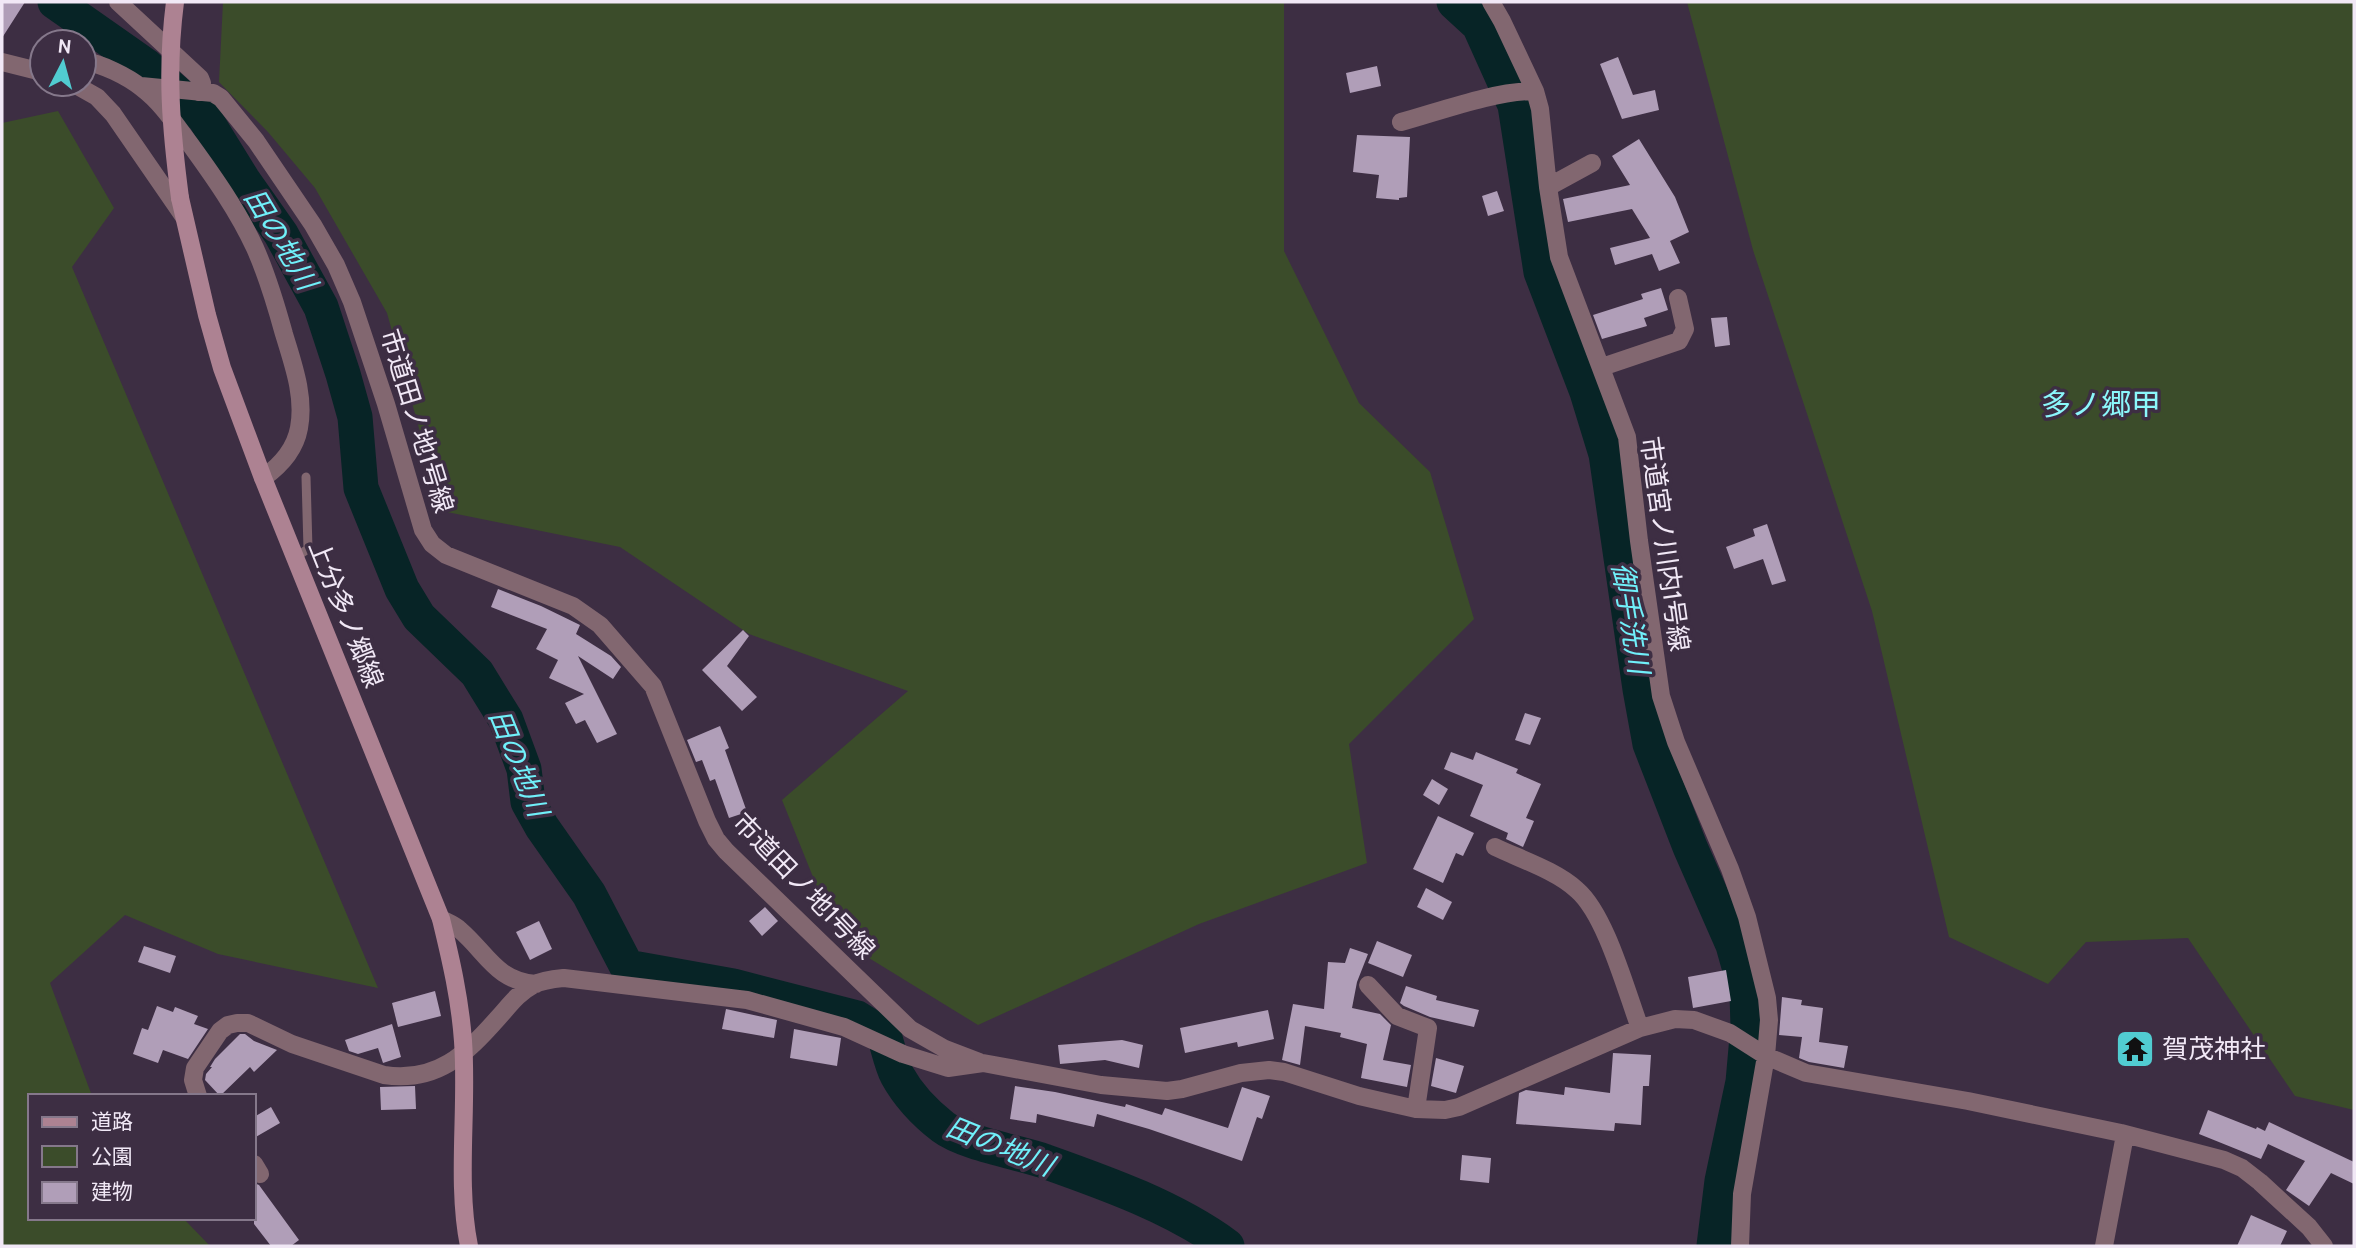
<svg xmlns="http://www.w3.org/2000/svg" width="2356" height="1248" font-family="Cabin,'Noto Sans JP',sans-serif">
<rect width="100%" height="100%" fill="#3d2e43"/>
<path fill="#3b4c2a" d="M223,2H1284V251L1359,403L1430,472L1474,619L1349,744L1367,863L1199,924L978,1025L838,939L782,800L908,691L749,634L620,547L442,511L387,313L315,188L268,132L219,82Z
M1687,2H2354V1110L2295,1096L2188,938L2086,942L2048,984L1949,937L1872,611L1753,250Z
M58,111L114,208L72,267L378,988L218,954L125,915L50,983L92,1096H30V1218H183L210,1246H2V123Z"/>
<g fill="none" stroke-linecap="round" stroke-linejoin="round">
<path stroke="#072426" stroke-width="35" d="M55,2L145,65L204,117L243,180L281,234L321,307L343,374L355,417L361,488L402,589L419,617L477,673L506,720L524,769L528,802L542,827L589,894L627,967L733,986L857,1018L884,1035C888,1047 891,1063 897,1075C908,1095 925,1113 943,1127C964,1143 1017,1152 1044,1161C1106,1183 1174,1207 1227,1246
M1454,2L1479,25L1515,105L1541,272L1587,392L1606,454L1640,689L1650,744L1690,847L1733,945L1747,995L1748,1026L1743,1082L1722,1181L1714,1246"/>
</g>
<path fill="#b09eb8" d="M2,2H25L2,38Z
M1618,57L1633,95L1655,90L1659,110L1622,119L1600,64Z
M1377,66L1381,86L1350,93L1346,73Z
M1357,135L1410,137L1407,197L1399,198V200L1376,198L1379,175L1353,172Z
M1639,139L1675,197L1689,232L1670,241L1680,263L1659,271L1652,254L1615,265L1610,248L1650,238L1632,209L1568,222L1563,199L1630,185L1612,156Z
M1497,191L1504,211L1488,216L1482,196Z
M1661,288L1668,310L1644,318L1647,326L1602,339L1593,315L1643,299L1641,294Z
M1727,317L1730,345L1715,347L1711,318Z
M1767,524L1786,581L1772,585L1763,559L1734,569L1726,547L1755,536L1753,529Z
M498,589L541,606L580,625L576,634L611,656L621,667L613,679L578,656L617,734L597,743L585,720L576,724L565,703L584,694L549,678L558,660L536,649L547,629L491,607Z
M743,630L749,636L727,666L757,697L742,711L702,670Z
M1525,713L1541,718L1530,745L1515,740Z
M720,726L729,748L725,750L747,812L729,818L715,779L710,781L702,760L696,762L687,740Z
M1451,752L1473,760L1476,752L1518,769L1516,773L1541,784L1526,818L1534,821L1523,847L1506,839L1508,833L1470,816L1483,785L1444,769Z
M1432,779L1448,789L1439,805L1423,795Z
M1438,816L1474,833L1463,856L1456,853L1443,883L1413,869Z
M1426,888L1452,902L1443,920L1417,907Z
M765,907L778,921L762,936L749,921Z
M539,921L552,949L530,960L516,932Z
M1377,941L1412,955L1403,977L1368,963Z
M144,946L176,956L170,973L138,962Z
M1350,948L1368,954L1357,982L1352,1008L1380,1014L1391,1025L1383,1060L1411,1065L1407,1087L1361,1078L1367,1044L1340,1037L1341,1033L1305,1026L1300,1065L1282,1060L1293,1004L1324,1009L1328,962L1345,963Z
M1726,970L1731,1001L1693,1008L1688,977Z
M1406,986L1437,996L1436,1000L1479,1010L1474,1027L1430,1017L1404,1006L1400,1003Z
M435,991L441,1016L398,1027L392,1003Z
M1782,997L1802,1000L1801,1005L1823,1008L1819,1042L1848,1046L1844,1068L1809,1062L1799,1058L1802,1037L1779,1035Z
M157,1006L173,1012L175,1007L198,1016L194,1024L208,1029L188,1059L163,1050L158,1063L133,1054L142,1028L148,1030Z
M726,1009L777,1020L774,1038L722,1029Z
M1268,1010L1274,1039L1238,1047L1237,1042L1185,1053L1180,1028Z
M392,1024L401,1057L383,1063L378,1048L358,1054L349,1051L345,1040Z
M794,1029L841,1038L837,1066L790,1058Z
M240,1034H245L254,1041L277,1050L254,1072L250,1067L220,1096L205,1080L206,1074L212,1067H210L215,1059Z
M1122,1040L1143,1045L1139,1068L1105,1060L1060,1064L1058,1045Z
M1613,1053L1651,1055L1649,1086H1643L1641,1125L1615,1123L1614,1131L1516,1124L1519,1093L1526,1090L1564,1095L1565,1087L1610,1093Z
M1436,1058L1464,1066L1456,1093L1431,1086Z
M415,1086L416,1109L381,1110L380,1087Z
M1015,1086L1055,1092L1125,1107L1126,1104L1162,1115L1165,1108L1228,1128L1242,1087L1270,1096L1262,1119L1257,1117L1242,1161L1149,1129L1097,1114L1094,1127L1037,1114L1036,1123L1010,1119Z
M271,1107L280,1123L254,1138V1117Z
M2208,1110L2256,1129L2257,1127L2265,1131L2269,1122L2354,1162V1184L2331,1173L2309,1206L2286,1190L2305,1161L2268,1144L2261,1159L2199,1134Z
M1462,1155L1491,1158L1489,1183L1460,1180Z
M254,1183L259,1185L299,1240L291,1246H271L254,1224Z
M2251,1215L2287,1231L2280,1246H2237Z"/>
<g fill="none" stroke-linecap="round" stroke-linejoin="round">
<path stroke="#826770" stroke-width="9" d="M294,558L308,549L306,477"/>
<path stroke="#826770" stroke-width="18" d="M118,2L200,78L202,83L198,92
M1491,2L1502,21L1535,91L1540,109L1548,187L1559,257L1627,437L1639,541L1661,696L1676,742L1730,869L1747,917L1767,998L1769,1020L1766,1056L1742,1194L1740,1246
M84,61C102,64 127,76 142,88C162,103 175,124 190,144C214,177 238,211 255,248C267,275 276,305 284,334C293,364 305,396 299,428C295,450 280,466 263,478
M2,62L42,72
M74,84L97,97L113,114L184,217
M141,86L213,93L221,98L256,141L313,225L336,265L352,302L386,404L423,530L432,544L446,555L573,606L600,625L653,686L707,821L716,839L726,851L910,1029L945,1049L979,1062
M1401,122C1441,111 1494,91 1535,91
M1548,187L1592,163
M1602,367L1679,341L1685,329L1678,298
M1495,847C1520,859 1557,871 1577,890C1606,915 1626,991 1640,1028
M441,919C447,922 455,925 460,930C487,953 496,981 536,984
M1368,985L1397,1016L1428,1028L1416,1109
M198,1096L193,1080L195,1068L220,1031L228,1025L237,1023H248L292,1044L384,1075C437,1083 466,1054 498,1018C509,1006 518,993 533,985C543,980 554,979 564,978L747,1000L844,1027L903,1054L948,1068L983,1063L1101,1085L1167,1091L1182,1089L1241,1073L1269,1070L1284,1072L1359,1096L1416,1109L1445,1110L1459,1107L1640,1028L1675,1019L1694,1020L1730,1033L1766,1056L1806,1073L1968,1101L2121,1133L2224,1160L2242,1168L2260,1182L2309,1227L2324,1246
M254,1164L260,1174
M2104,1246L2125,1135"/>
<path stroke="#ad8292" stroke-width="18" d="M180,198L207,315L222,368L263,478L441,919C451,960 460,999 463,1041C468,1107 456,1182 469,1246"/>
<path stroke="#ad8292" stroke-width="18" d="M175,2C166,72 171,129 180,198"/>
</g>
<defs>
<g id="temple-square" transform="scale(2.0125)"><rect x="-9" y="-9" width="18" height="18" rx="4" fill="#51ccd1" stroke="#3d2e43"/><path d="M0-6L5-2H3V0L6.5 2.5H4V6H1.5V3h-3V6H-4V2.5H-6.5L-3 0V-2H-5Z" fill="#111"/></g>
</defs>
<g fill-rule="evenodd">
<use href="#temple-square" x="2135" y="1049"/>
</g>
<g text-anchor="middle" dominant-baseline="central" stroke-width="7" stroke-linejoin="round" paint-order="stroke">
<g font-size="26" fill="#f1e8f6" stroke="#3d2e43">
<text transform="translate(417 421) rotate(73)">市道田ノ地1号線</text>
<text transform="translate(1665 544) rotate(82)">市道宮ノ川内1号線</text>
<text transform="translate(346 614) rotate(68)">上分多ノ郷線</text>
<text transform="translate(804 886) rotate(46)">市道田ノ地1号線</text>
</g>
<g font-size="26" fill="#f1e8f6" stroke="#3d2e43" text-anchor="start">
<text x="2162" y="1049">賀茂神社</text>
</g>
<g font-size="28" font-style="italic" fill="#70f0fa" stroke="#3d2e43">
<text transform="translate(281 239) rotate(59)">田の地川</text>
<text transform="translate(1631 618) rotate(81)">御手洗川</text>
<text transform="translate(519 763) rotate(68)">田の地川</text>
<text transform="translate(1000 1146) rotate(22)">田の地川</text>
</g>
<g font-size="30" fill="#8bf7fb" stroke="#3d2e43">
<text x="2101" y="404">多ノ郷甲</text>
</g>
</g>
<rect width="2356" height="1248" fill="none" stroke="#f1e8f6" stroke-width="7"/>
<rect x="28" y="1094" width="228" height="126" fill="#3d2e43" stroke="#85788b" stroke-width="2"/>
<rect x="42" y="1117" width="35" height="10" fill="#ad8292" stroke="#85788b" stroke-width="2"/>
<text x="91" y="1129" font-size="21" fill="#f1e8f6">道路</text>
<rect x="42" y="1146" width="35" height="21" fill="#3b4c2a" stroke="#85788b" stroke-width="2"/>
<text x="91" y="1164" font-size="21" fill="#f1e8f6">公園</text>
<rect x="42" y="1182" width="35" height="21" fill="#b09eb8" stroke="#85788b" stroke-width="2"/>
<text x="91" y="1199" font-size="21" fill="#f1e8f6">建物</text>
<g transform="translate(63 63) rotate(6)"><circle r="33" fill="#3d2e43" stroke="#85788b" stroke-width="2"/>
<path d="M0-5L12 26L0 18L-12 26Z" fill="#51ccd1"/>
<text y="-10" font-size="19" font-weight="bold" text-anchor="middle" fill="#f1e8f6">N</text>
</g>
</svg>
